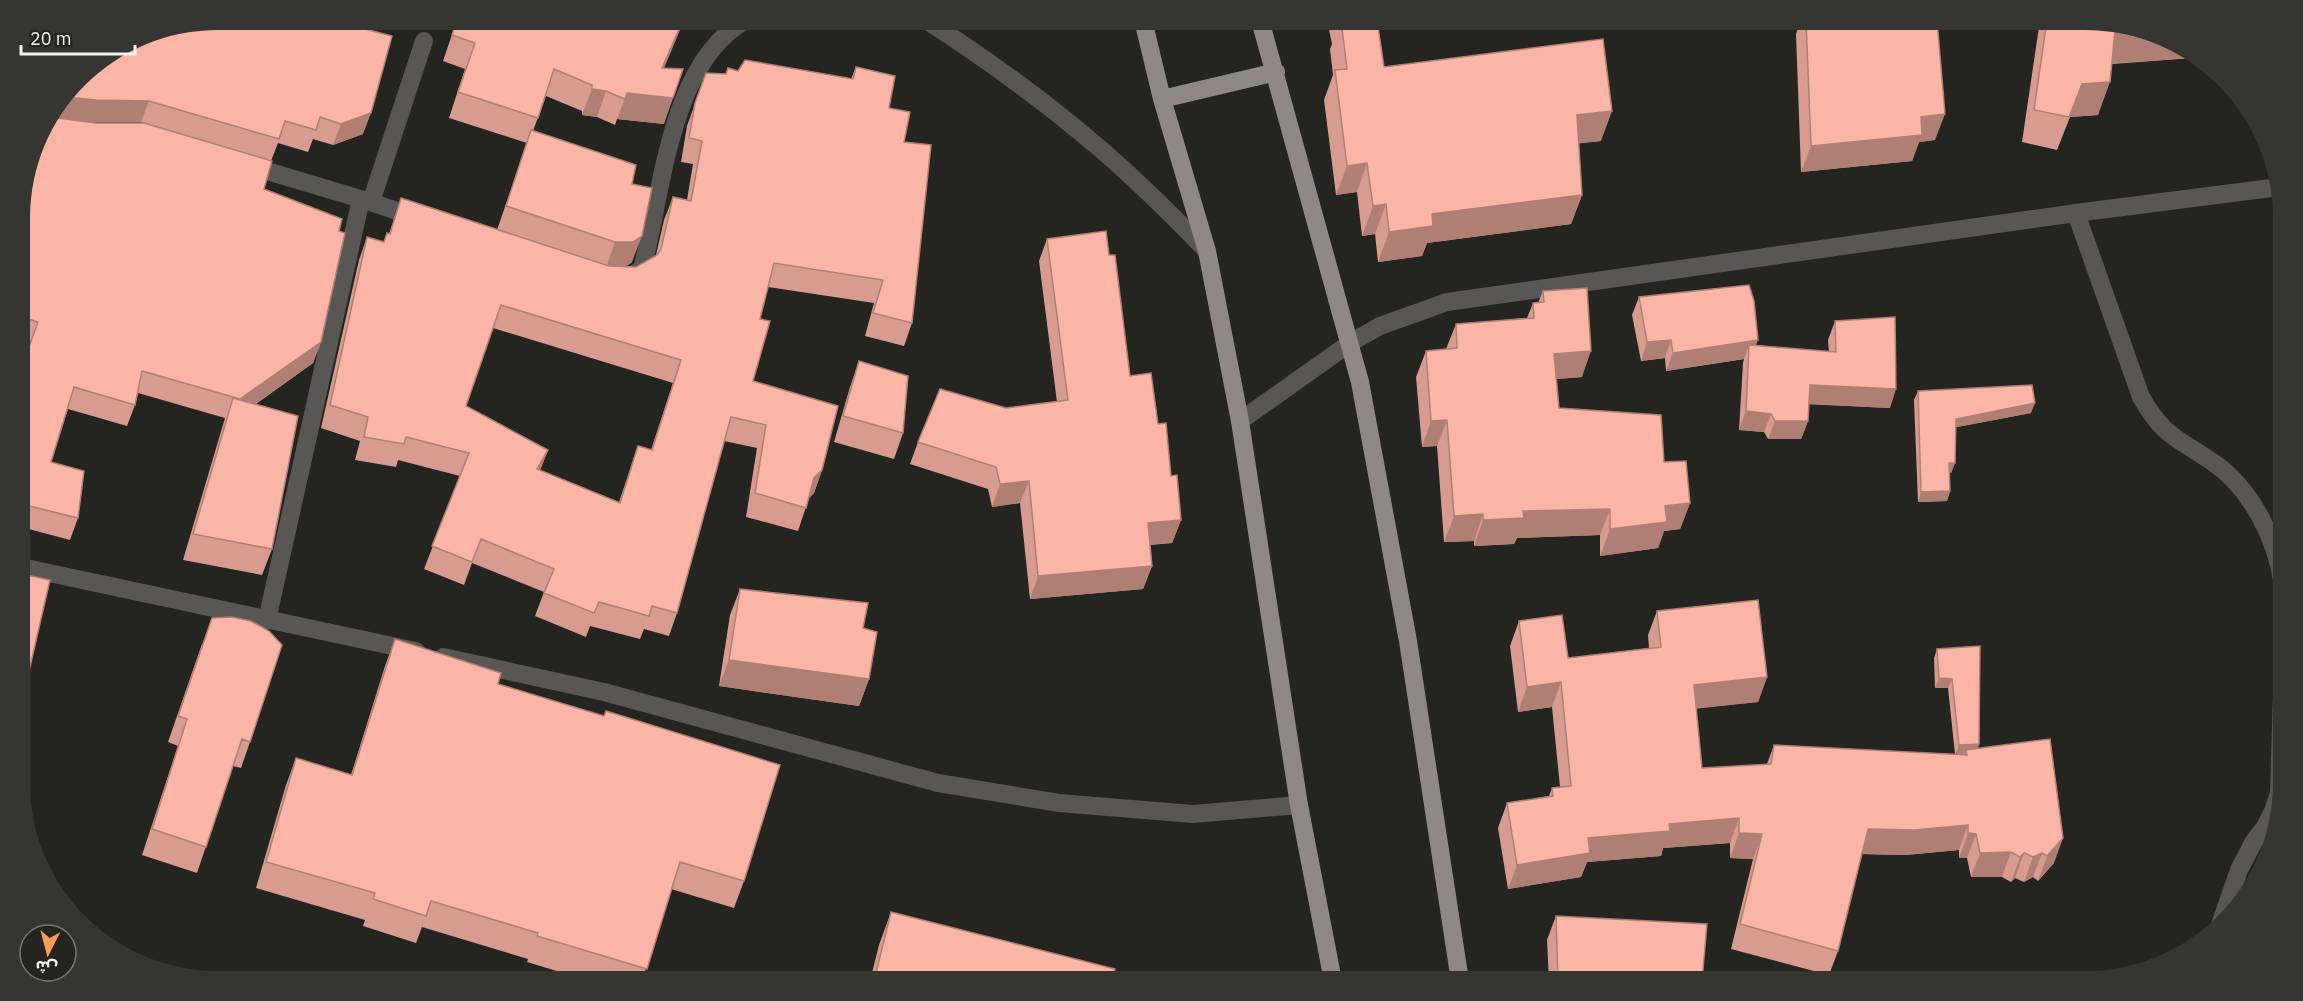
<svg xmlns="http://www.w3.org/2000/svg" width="2303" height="1001" font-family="'IBM Plex Sans','Noto Sans Arabic',sans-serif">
<rect width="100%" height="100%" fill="#242420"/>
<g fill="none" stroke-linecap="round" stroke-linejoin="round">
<path stroke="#595656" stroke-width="18" d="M926,20C983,57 1039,97 1091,141C1132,175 1170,213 1207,251
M247,165L361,199L267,620
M361,199L418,218
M371,202L424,41
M2076,213L2141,397C2163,436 2177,438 2211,461C2251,487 2277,540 2283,586
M628,278L642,269C663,191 669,63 746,20
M1240,421L1350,343L1380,326L1447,302L2076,213L2279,187
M21,567L416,651
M443,657L604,692L938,783L1059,803L1193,814L1299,805
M2220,925L2239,870L2254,841L2265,827L2273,811L2279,793L2283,660"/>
<path stroke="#8e8988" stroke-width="18" d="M1143,20L1162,99L1207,251L1240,421L1299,805L1333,981
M1260,20L1360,382L1408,641L1460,981
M1162,99L1276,72"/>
</g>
<path fill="#d79c8f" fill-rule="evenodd" d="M457,20H684L664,68V124L617,119L615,125L597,117L582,115V111L546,96L533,131L632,184V262L625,267H636L656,255L664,220L673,197L687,200L693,164L681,162L687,126L706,73L726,74L738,71L851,79L856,67L889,108L904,142L912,323L904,346L865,336L874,303L768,287L760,319L753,381L822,470L814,493L809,498L798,531L746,517L757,448L724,441L677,613L669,636L644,629L640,639L590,626L586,637L535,616L544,592L472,563L464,585L424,569L460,476L398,460L396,467L355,460L360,441L321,428L359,260L367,237L384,242L389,234L401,198L497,230L527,143L449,118L465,69L443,61ZM493,328L673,383L651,450L638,446L619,502L540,470L548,450L466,406Z
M1327,20H1377L1384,67L1601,141L1578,143L1582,195L1571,224L1427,243L1422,256L1378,262L1375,234L1362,236L1357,192L1336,195L1324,100L1333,75L1330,49L1332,44Z
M1801,20H1937L1935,140L1919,142L1912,161L1801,172L1796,34Z
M2040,20H2085L2161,34L2192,58L2112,64L2098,115L2070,117L2057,150L2022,142Z
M346,24L363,134L333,145L313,139L308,152L278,143L271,161L264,189L339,231L321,342L313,363L256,404L272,549L262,575L183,560L225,418L138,393L135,405L127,426L68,409L51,462L78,518L70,540L21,527L20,371L30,343L20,340V205L96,123H144L141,122H89Z
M1047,239L1109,255L1130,376L1158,424L1171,476L1181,520L1172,543L1150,545L1152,566L1143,589L1030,599L1020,503L992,507L988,489L910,464L918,442L1006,408L1057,402L1039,261Z
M1543,291L1582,377L1556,379L1559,408L1664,462L1690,503L1680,529L1664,531L1658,548L1600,556V535L1517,538L1514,544L1474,546V541L1444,542L1437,446L1422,447L1416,377L1426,351L1446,349L1456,324L1527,318L1533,303H1538Z
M1639,297L1756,345L1829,352L1828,340L1835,321L1890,408L1809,404L1808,421L1801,439H1768L1764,432L1739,430L1743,363L1744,359L1666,371L1665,358L1641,361L1632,315Z
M859,361L903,433L894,459L834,442L850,387Z
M1918,391L2031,413L1956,427L1955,463L1951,473H1950V491L1947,501L1918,502L1914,400Z
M740,589L863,628L869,679L859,706L719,686L730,615Z
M1657,611L1767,677L1758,702L1696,708L1702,768L1767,764L1774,745L1955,754L1948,688H1935L1934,658L1937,649L1980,646L1979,744L1978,748L2054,863L2038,881L2033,877L2024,882L2015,878L2011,882L2002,877H1971L1967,858H1959V850L1905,855L1862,854L1838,951L1829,975L1731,949L1753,859L1730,858V843L1663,848L1661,856L1587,862L1581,877L1508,889L1498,828L1507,803L1549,796L1552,788L1560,787L1552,707L1518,712L1510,646L1519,621L1568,658L1649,648L1648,635Z
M395,639L498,684L744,881L734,908L671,889L642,981H590L527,962L528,959L422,927L416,943L363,926L365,920L256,888L286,785L296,758L351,775L385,666Z
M202,644L250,742L241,768L233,766L197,873L142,855L178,746L168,742Z
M891,912L1112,981H870L879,945Z
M1556,916L1702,981H1549L1547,940Z"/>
<path fill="#af7f74" d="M683,20H684L653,94L662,68Z
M2138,30L2161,34L2192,58L2103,64L2115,31Z
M2110,82L2098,115L2070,117L2057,150L2082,84Z
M592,89L606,91L597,117L582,115Z
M627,93L673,98L664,124L617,119Z
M66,97L149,101L141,122H89L50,117Z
M1612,111L1601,141L1566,145L1577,115Z
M371,113L363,134L333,145L341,124Z
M1945,114L1935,140L1919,142L1912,161L1801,172L1811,146L1921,117Z
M1367,163L1357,192L1336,195L1347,166Z
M1582,195L1571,224L1427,243L1422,256L1378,262L1389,232L1432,214Z
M1386,204L1375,234L1362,236L1373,206Z
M642,236L632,262L624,268H606L615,242Z
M1671,340L1665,358L1641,361L1647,342Z
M1758,340L1751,358L1749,345L1744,359L1666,371L1673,353Z
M321,342L313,363L233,420L240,399Z
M1591,351L1582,377L1545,380L1554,354Z
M1810,385L1896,389L1890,408L1803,404Z
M2035,403L2031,413L1953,428L1956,419Z
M1746,411L1771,414L1764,432L1739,430Z
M1447,420L1437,446L1422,447L1431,421Z
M1775,421H1808L1801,439H1768Z
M548,450L539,473L537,469Z
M1949,463H1955L1951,473H1946Z
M822,470L814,493L806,501L814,478Z
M1029,481L1020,503L992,507L1000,484Z
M1950,491L1947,501L1918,502L1921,492Z
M1690,503L1680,529L1664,531L1658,548L1600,556L1610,529L1665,506Z
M1610,509L1600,535L1517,538L1514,544L1474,546L1483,520L1523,511Z
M1483,514L1474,541L1444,542L1454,516Z
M1181,520L1172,543L1140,545L1148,523Z
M1152,566L1143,589L1030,599L1038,576Z
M729,660L869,679L859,706L719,686Z
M1767,677L1758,702L1685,710L1694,685Z
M1939,678L1952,679L1948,688H1935Z
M1561,682L1552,707L1518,712L1527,687Z
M1979,744L1976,754L1966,750L1965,754L1955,755L1959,745Z
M1739,818L1730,843L1663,848L1661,856L1587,862L1581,877L1508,889L1517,865L1588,838L1669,824Z
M1968,825L1959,850L1905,855L1859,854L1868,829Z
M1739,833L1762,834L1753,859L1730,858Z
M1968,833L1976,834L1967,858H1959Z
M2063,838L2054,863L2038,881L2047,856Z
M2011,852L2002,877H1971L1980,853Z
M2024,853L2015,878L2011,882L2020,857Z
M2042,853L2033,877L2024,882L2033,857Z"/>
<path fill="#fab5a6" stroke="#af7f74" stroke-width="1.5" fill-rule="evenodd" d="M218,20H348L346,24L392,36L371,113L341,124L320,117L316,130L285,121L279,139L149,101L96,100L66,97L87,69L142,34Z
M457,20H683L662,68L683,69L673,98L627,93L625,99L606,91L592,89V85L554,69L538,118L458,92L475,43L452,35Z
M1341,20H1377L1384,67L1603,39L1612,111L1577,115L1582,195L1432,214L1433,226L1389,232L1386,204L1373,206L1367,163L1347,166L1335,70L1347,69Z
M1806,20H1937L1945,114L1921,117L1922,135L1811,146Z
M2047,20H2085L2138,30L2115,31L2110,82L2082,84L2069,117L2034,110Z
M745,60L853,79L856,67L895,76L889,108L910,112L904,142L931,145L912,323L873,313L883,280L774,263L760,319L770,321L753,381L838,406L822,470L814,478L806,508L755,493L766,425L731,417L677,613L652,606L649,616L599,602L594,613L544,593L554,569L481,539L472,562L432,546L469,453L406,437L404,444L364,437L368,417L330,405L367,237L384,242L387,233L390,234L401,198L609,266L636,267L657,255L661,249L673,197L691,201L702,141L689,138L695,103L706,73L726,74L728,68L738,71ZM501,305L681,360L652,450L638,446L620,503L537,469L548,450L466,406Z
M50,117L96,123H144L272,161L264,189L342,219L339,231L345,233L321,342L240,399L142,371L135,405L74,387L51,462L84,471L78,518L21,504L20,372L38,322L20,316V205L40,130Z
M531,130L636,165L632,184L652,188L642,236L633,242H615L506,206Z
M1106,231L1109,255H1115L1130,376L1151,373L1158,424L1166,423L1171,476L1177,475L1181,520L1148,523L1152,566L1038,576L1029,481L1000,484L996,467L918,442L940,389L1006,408L1068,400L1047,239Z
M1749,285L1754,301L1758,340L1673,353L1671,340L1647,342L1639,297Z
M1587,288L1591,351L1554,354L1559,408L1661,415L1664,462L1686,461L1690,503L1665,506L1667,522L1610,529V509L1523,511L1524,518L1483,520V514L1454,516L1447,420L1431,421L1426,351L1457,348L1456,324L1534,318L1533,303L1544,302L1543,291Z
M1895,317L1896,389L1810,385L1808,421H1775L1771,414L1746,411L1749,345L1836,352L1835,321Z
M859,361L908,376L903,433L843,416Z
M2032,385L2035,403L1956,419L1955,463H1949L1950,491L1921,492L1918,391Z
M233,398L298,416L272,549L193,534Z
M22,574L50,580L24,693H21V580Z
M740,589L868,603L863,628L877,632L869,679L729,660Z
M1758,600L1767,677L1694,685L1702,768L1771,764L1774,745L1967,755L1966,750L2050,739L2063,838L2047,856L2042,853L2033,857L2024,853L2020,857L2011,852L1980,853L1976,834L1968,833V825L1914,830L1868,829L1838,951L1740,924L1762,834L1739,833V818L1669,824L1670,831L1588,838L1590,853L1517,865L1507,803L1553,796L1552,788L1571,786L1561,682L1527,687L1519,621L1562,615L1568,658L1661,647L1657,611Z
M232,617L251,621L269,631L282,645L250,742L242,739L206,847L152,829L187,719L178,716L212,618Z
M395,639L501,673L498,684L604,716L606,711L780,765L744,881L680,862L647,969L537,936L538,933L431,901L426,916L373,899L375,893L266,862L296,758L352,775Z
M1980,646L1979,744L1959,745L1952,679L1939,678L1937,649Z
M891,912L1115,969L1112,981H874Z
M1556,916L1707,924L1702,981H1558Z"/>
<path d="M0 0H2303V1001H0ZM218 30H2085A188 188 0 0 1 2273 218V783A188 188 0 0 1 2085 971H218A188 188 0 0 1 30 783V218A188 188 0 0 1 218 30Z" fill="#353531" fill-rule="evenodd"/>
<g transform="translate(48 953) rotate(186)"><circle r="28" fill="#242420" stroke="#777773" stroke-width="1.5"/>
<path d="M0-4.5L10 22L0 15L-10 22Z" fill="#ff9b5a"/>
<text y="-9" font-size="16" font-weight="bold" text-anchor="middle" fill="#f3f3f0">ش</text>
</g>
<path d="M21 45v9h114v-9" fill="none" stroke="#f3f3f0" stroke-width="3"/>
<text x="30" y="45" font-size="18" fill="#f3f3f0" stroke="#242420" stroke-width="4.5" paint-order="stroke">20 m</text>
</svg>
